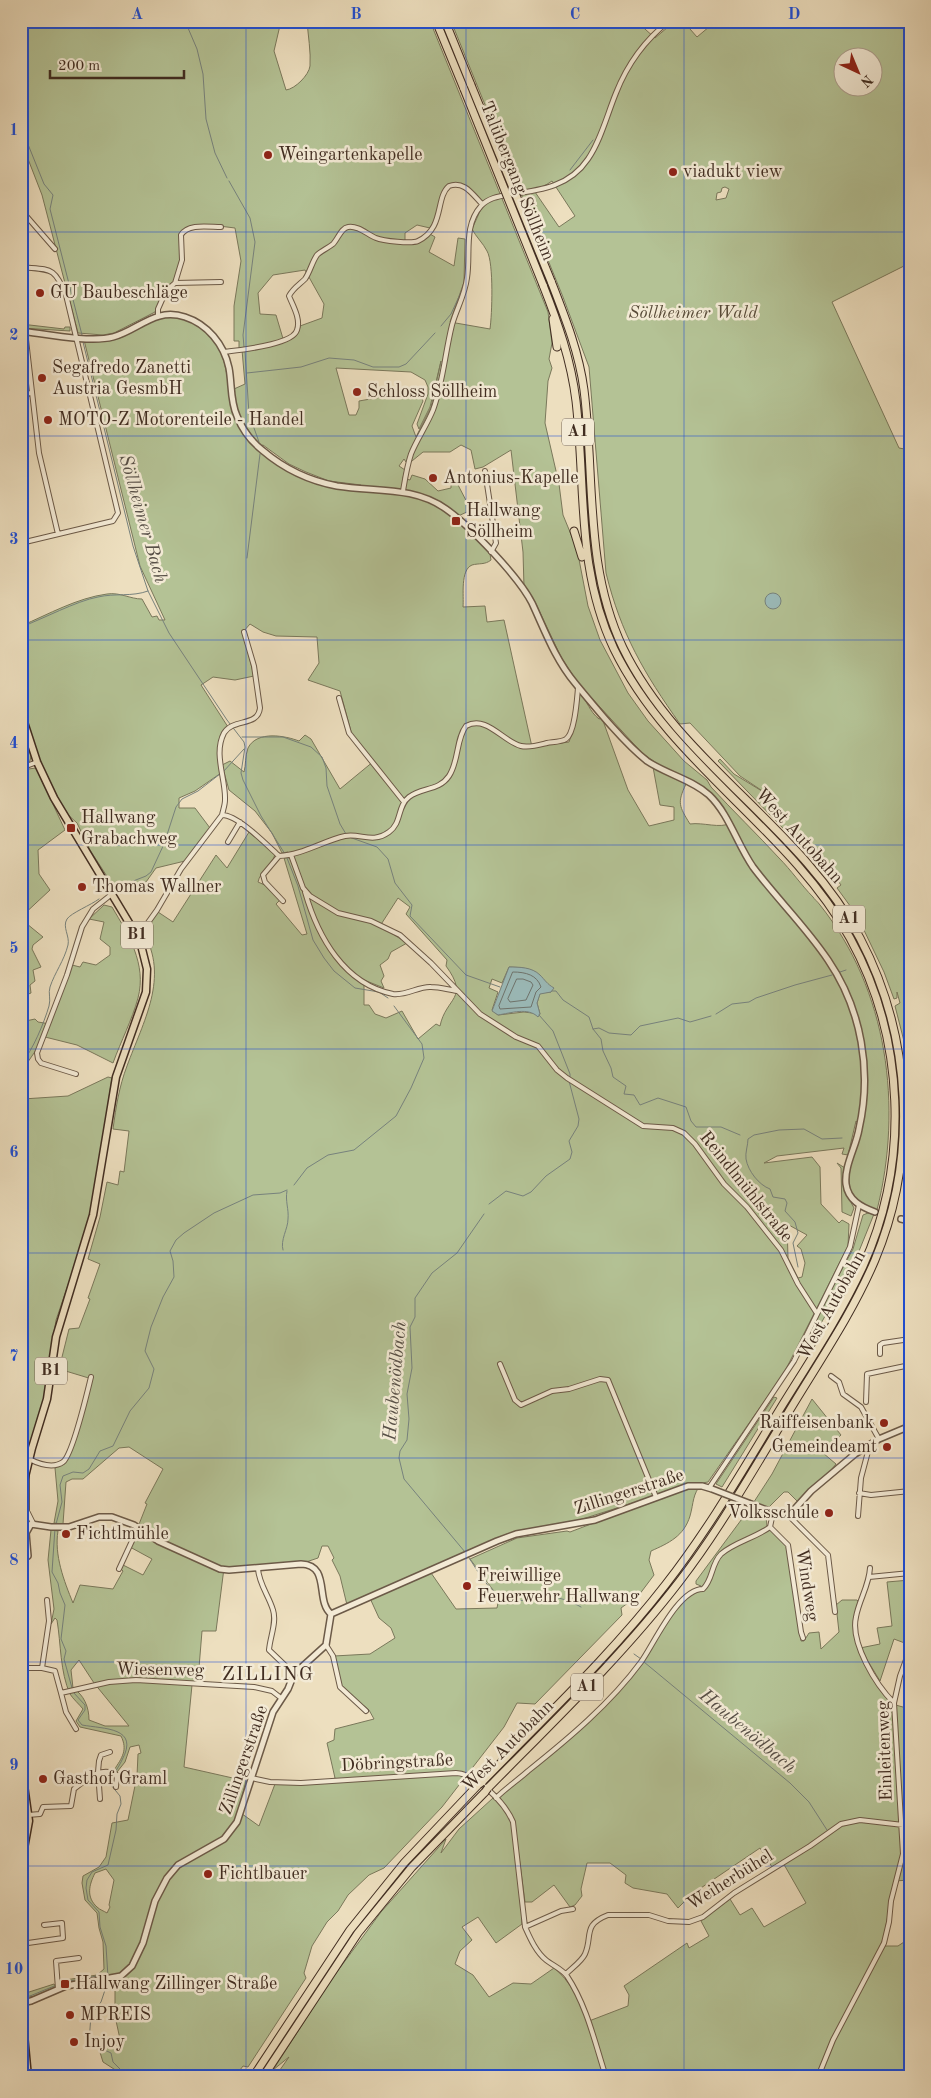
<svg xmlns="http://www.w3.org/2000/svg" width="931" height="2098" font-family="'Old Standard TT',serif">
<rect width="100%" height="100%" fill="#eddfbf"/>
<filter id="stains"><feTurbulence type="fractalNoise" baseFrequency=".004" numOctaves="4"/><feColorMatrix values="0 0 0 0 .2 0 0 0 0 .09 0 0 0 0 .02 0 0 0 .5 -.17"/></filter>
<radialGradient id="worn" r=".72"><stop offset=".6" stop-color="#630" stop-opacity="0"/><stop offset="1" stop-color="#630" stop-opacity=".3"/></radialGradient>
<path fill="#b4c295" stroke="#7a785b" fill-rule="evenodd" d="M21,21H281L274,51L286,90C295,89 309,75 310,66C311,52 308,35 307,21H430L548,312L552,343L549,359L552,368L548,381L545,423L559,484L563,515L577,549L588,606L600,640L628,693L648,721L684,761L707,780L711,787C733,811 757,834 779,858C791,870 802,886 813,897C814,899 818,902 820,905C888,990 903,1107 877,1210C870,1207 861,1205 856,1199C839,1181 857,1148 862,1128L856,1121L848,1155L842,1154L844,1148L777,1156L764,1163L812,1157L820,1167L821,1204L839,1223L842,1220L849,1224L848,1246L784,1373L708,1482L702,1483C692,1495 694,1502 690,1516C684,1536 669,1543 651,1551L649,1560L654,1575L639,1595L621,1608L622,1615L535,1704L517,1703L504,1727L442,1807L384,1868L369,1875L348,1895L338,1911L327,1922L312,1946L304,1973L306,1978L248,2067L243,2066L240,2070L239,2077H118L117,2071L103,2062L99,2049L120,2039L113,2007L115,2003V1990L112,1989L114,1975L61,1984L59,1981L97,1975L104,1969L103,1942L99,1928L97,1913L85,1900L82,1883L83,1876L99,1867L106,1857L112,1823L128,1820L137,1776L138,1754L141,1753L139,1745L130,1747L125,1762L117,1772L114,1770C122,1758 128,1750 121,1736L80,1727L76,1721L83,1709C79,1704 73,1699 70,1694C60,1672 61,1644 57,1620L55,1618L51,1624L54,1609L48,1560L51,1530L58,1531C54,1555 64,1581 73,1603L80,1585L113,1589L123,1571L121,1569L123,1565L143,1575L152,1559L130,1547L147,1504L145,1503L163,1469L129,1447L119,1448L83,1479H72L66,1482L63,1524L54,1523L58,1501L55,1468L65,1461L92,1379L59,1369L69,1329L79,1328L90,1299L88,1298L100,1264L88,1259L100,1217L107,1182L118,1185L120,1171L124,1172L129,1131L113,1129C116,1107 119,1087 127,1066C143,1022 170,977 143,932L158,912L173,922L216,855L227,868L249,832L275,854C273,865 260,871 258,882L267,886L280,900L276,904L302,935L307,934L284,858H292L288,852L282,853L272,833L255,811L229,790L222,765L230,761L244,772C246,765 245,756 248,748C257,730 286,736 299,741L305,735L311,739L340,789L374,761L352,735L340,691L308,680L319,663L317,637L276,636L263,632L250,624L243,632L254,676L235,680L213,677L201,685L228,727L219,744L221,773L195,791L179,798V808H195L210,828L185,861L156,868L146,882L127,888L120,894L110,881L90,850L77,823L65,812L39,760L21,706V626C49,614 77,598 107,594C120,592 130,599 142,599L152,617L157,616L159,620H165L140,566L84,340C97,341 110,342 122,337C142,327 158,312 182,318C245,336 215,403 249,441C281,476 317,481 361,490V485L329,481L306,472L289,464L263,445L260,446C246,429 237,415 233,392L234,389L245,384L242,350H239V341H234V306L241,261L235,228L219,226L188,227L182,231L180,236V261L174,283L165,290L155,312L114,333L103,335L78,333L42,195L21,141ZM454,183C467,183 473,193 482,201L481,209L472,229C476,237 483,243 487,251C494,263 492,315 490,329L450,322L464,282L465,239L458,238L454,266L429,252L435,237L430,234L410,243L405,240V233L417,225L430,228C433,222 438,216 440,210C442,198 440,186 454,183ZM305,270L324,304L322,318L300,326C299,336 293,339 284,342L276,315L260,314L258,293L273,275ZM441,361L431,407L416,437L412,426L423,401L421,397L405,396L404,393L359,401V408L356,415H349L336,368L411,372L425,380L428,387V394L417,424L419,429L430,407ZM461,445L471,450L475,469L483,467L511,450L523,552L524,587L536,604L561,657L578,683L643,754L661,766L701,785L721,805L731,823C720,829 703,822 690,824C679,806 677,803 686,784L653,767L660,805L674,807V820L649,826L628,790L602,718L599,719C589,711 588,702 580,693L574,728L569,742L532,747L504,620L487,622L485,606L463,607C464,596 460,570 472,565C479,563 485,565 491,560L490,554L454,518L471,510L457,483L451,485V488L438,491L425,479L412,475L410,480L403,478L405,470L399,466L404,459L406,462L412,461L423,452H450ZM398,898L410,907L406,914L447,960L446,966C470,999 446,997 440,1026L436,1024L418,1039L402,1011L386,1018L375,1014L369,1005H364V980L384,988L381,981L384,976L380,965L388,959L391,952L407,943L380,926ZM509,967C533,968 540,971 551,992L540,993L537,1003L540,1014L524,1012L498,1015L492,1010L498,992L489,988L492,979L502,983ZM787,1224L807,1235L797,1246L801,1249L805,1263L802,1277L798,1278L788,1258ZM639,1501L641,1505L570,1532L567,1531L517,1538L470,1559L499,1598L497,1608L456,1609L429,1570L507,1534L573,1522ZM322,1546H328L334,1558L332,1560L340,1576L347,1605L369,1596L379,1618L391,1628L395,1638L370,1654L334,1656L341,1687L369,1710L374,1719L335,1729L334,1740L327,1743L335,1778L317,1784H275L259,1826L238,1811L246,1781L184,1767L192,1685L198,1680L202,1631H216L224,1568L306,1562L318,1558ZM79,1660L94,1683L129,1726H105L89,1720C89,1707 84,1695 73,1688L71,1670ZM106,1869L114,1880L109,1905L110,1907L107,1913C104,1911 100,1910 97,1907C86,1897 89,1885 95,1873Z
M451,21H636L655,38L675,21H683L697,37L716,21H900L910,28V263L832,302L899,448L910,450V1076L906,1049L895,1006L900,1003L897,992V998L894,999L884,972L862,926L864,925L837,888L841,885L838,881L834,884L807,853L718,761L720,759L734,774L770,796L740,776L690,723L680,724C644,673 621,634 606,573L589,367L563,297ZM844,58H874V88H844ZM552,181L575,216L559,227L535,192ZM725,187L729,189L726,198L716,200L717,193L721,192L722,188Z
M21,324L64,329L65,327H70V331L21,328Z
M21,725L31,756L30,761L27,763L21,761Z
M36,768L65,830L38,850L39,874L50,890L21,917V770Z
M104,905L112,907C128,934 147,964 138,998C132,1020 121,1041 113,1063L77,1045L45,1037L21,1072V1022L35,1019L38,1022L50,1024L72,965L80,967L83,962L96,965L110,955V947L100,939L104,922L89,919Z
M21,919L43,937L33,945L32,949L41,967L33,970L35,981L30,985L31,993L21,997Z
M21,1076L23,1099L68,1096L108,1077L112,1078L93,1202L79,1253L56,1320L44,1399L21,1475V1139L27,1127L25,1122L21,1121Z
M837,1163L845,1168L846,1193L854,1208L851,1216L842,1212L841,1168Z
M868,1213L874,1214L853,1266L805,1352L802,1351L831,1289L853,1249L863,1215Z
M774,1397L777,1398L722,1487L716,1484Z
M812,1399L841,1435L823,1453L836,1464C825,1479 809,1487 799,1503L788,1492H784L769,1507L766,1514L767,1527L787,1545L794,1585L801,1641H804L809,1633L819,1632L821,1649L839,1632L836,1605L842,1600H857L858,1601C846,1650 867,1665 892,1704L910,1709V1880L894,1881L884,1937L880,1946H898L910,1938V2077H608L589,2021L628,2006L629,1995L624,1986L687,1943L689,1948L709,1936L701,1921L730,1899L740,1915L752,1908L764,1927L806,1903L782,1861L772,1867L760,1848L692,1894L678,1908L667,1894L633,1888L625,1883L626,1875L610,1863H587L581,1889L582,1896L575,1905L570,1907L554,1885L532,1902H525L514,1819L497,1794L576,1729L617,1689L633,1671L683,1598L701,1586L696,1584V1581L750,1508L772,1474Z
M25,1502L29,1521L24,1534L26,1554L24,1556L21,1554V1518Z
M910,1580V1645L894,1639L880,1681L860,1648L880,1644L877,1628L892,1626L887,1582Z
M493,1798L505,1810L511,1820L521,1892L522,1924L496,1943L478,1917L462,1927L472,1940L460,1951L455,1964L473,1975L489,1997L513,1983L531,1984L554,1968C585,1993 593,2041 605,2077H275L289,2057L273,2070L331,1980L381,1912L446,1839L441,1853L459,1829Z
M54,1984L56,1987C47,1992 36,2000 26,1995V1993Z"/>
<path fill="#9bbbba" stroke="#77827d" d="M765 601a8 8 0 1 1 16 0a8 8 0 1 1-16 0Z
M509,967C519,967 532,967 540,975C545,980 547,984 554,988L551,992L540,994L537,1003L540,1014L538,1017C528,1007 511,1013 498,1015L492,1011Z"/>
<g fill="none" stroke-linecap="round" stroke-linejoin="round">
<path stroke="#6e746e" stroke-width="1" d="M513,972C526,972 537,975 541,987L536,992L531,1007L500,1009L499,1006Z
M517,979H523L531,982L533,985L526,1000L510,1002L508,999Z"/>
<path stroke="#77827d" stroke-width="1" d="M185,21L197,49L203,74L206,119L215,153L227,178
M21,127L44,184L53,195L50,209L82,335
M570,170L593,140
M229,181L250,218L255,242L243,335L244,347
M441,326L451,314L462,290
M83,342L133,546L148,591L169,633L227,720L244,742L245,747L241,773L243,780L261,816L285,854
M245,352L249,414L259,442
M247,373L301,367L329,358L354,360L373,367H399L406,364L435,333
M247,558L260,454
M21,627C43,619 76,601 98,597C115,593 132,597 148,591
M242,737H283L311,747L322,757L326,768L327,786L340,824L346,834
M223,772L244,749
M349,837L377,847L388,859L395,883L412,905L410,916L466,975L500,987
M287,858L298,886L313,940L324,958L334,971L355,988L379,992L388,998
M118,887L146,876L151,872L164,844L176,807L182,799L198,791L220,774
M840,972L846,970
M552,991H556L563,1000L589,1017L593,1029L601,1039L603,1051L611,1068L613,1077L626,1086L624,1094L634,1095L640,1105L658,1098L686,1107L691,1121L696,1127H721L740,1135
M716,1014L732,1004L749,1002L756,998L795,985L832,975
M539,1015L553,1031L570,1074V1077
M593,1029L599,1028L609,1033L631,1035L640,1026L678,1018L690,1022L711,1016
M21,1064C33,1050 44,1023 49,1006C51,999 48,993 50,987C55,972 64,961 68,945C70,936 62,927 67,919C71,913 91,905 99,899
M294,1185L307,1168L328,1155L354,1150L396,1116L411,1088L424,1058L422,1044L394,1006
M489,1204L506,1191L523,1196L531,1192L546,1176L570,1159L572,1152L569,1141L578,1126L579,1119L569,1081
M283,1250C280,1240 288,1229 288,1219C289,1209 285,1201 287,1191
M798,1267L793,1243L798,1233L795,1222L785,1211L787,1203L785,1199L773,1197L770,1189C759,1185 748,1171 746,1159C745,1153 748,1145 748,1139L754,1135L779,1130L804,1129L822,1139L842,1138
M56,1524L62,1502L60,1485L63,1476L73,1472L83,1473L89,1469L100,1451L113,1446L130,1411L149,1388L154,1369L145,1351L151,1327L163,1297L174,1277L173,1261L170,1251L176,1240L184,1233L214,1213L253,1195L280,1193L287,1190
M55,1528L52,1572L58,1583L60,1593L65,1605L61,1639L66,1651L64,1659L72,1688
M465,1552L404,1479L399,1458L400,1451L407,1440L409,1419L407,1394L412,1368L410,1327L415,1317V1298L432,1273L457,1253L484,1214
M469,1558C478,1571 487,1589 502,1597C517,1605 536,1597 552,1597C562,1598 572,1602 581,1607
M634,1654L641,1659
M644,1662L790,1783L809,1802L827,1830
M73,1692L85,1705V1710L78,1720L82,1725C104,1729 140,1727 122,1760C118,1769 112,1774 111,1785L120,1796L121,1804L117,1814L116,1830L108,1865L92,1872L87,1880L86,1888L88,1900L99,1912L100,1927L106,1946L108,1977
M108,1981L101,2002L91,2015L89,2042C97,2044 103,2050 111,2053L113,2062L124,2073V2077
M30,1996L64,1982L108,1974"/>
<g stroke="#6c5a48" stroke-width="6">
<path id="minor" d="M909,21L910,22
M21,210L55,249
M21,267C51,270 54,266 66,295L118,513L113,521L21,543
M175,283L221,282
M158,315V309L166,291L175,283L182,260L181,235C188,223 209,227 221,227
M25,331L39,453L58,534
M224,352C239,350 293,345 297,330C301,319 293,306 289,296C293,288 299,285 305,279C310,272 312,262 317,255C321,251 328,248 333,244C338,239 341,228 348,227C358,225 368,235 376,238C383,241 412,244 418,241C445,228 435,198 449,186C464,180 473,195 482,204
M21,394L32,393
M485,471L496,543L491,552
M403,491C405,479 407,466 411,454C417,439 427,425 433,410C443,383 445,353 452,325C456,310 465,295 467,278C471,254 463,226 481,206C489,197 501,196 512,194C542,190 570,186 588,159C601,140 607,115 616,93C627,65 645,40 669,21
M21,573L24,583L21,589
M339,698L349,733L404,802
M21,765H29L37,762
M222,815C223,810 225,805 225,800C226,779 213,754 224,733C233,718 258,727 260,708L254,666L244,632
M228,842L240,822
M291,855L303,888L310,896L338,913L371,921L400,935L431,963L480,1014L516,1037L538,1046L557,1070L567,1078L643,1126L673,1128L684,1133L695,1144L724,1184L747,1207L781,1250L798,1284L816,1312
M279,856L263,875L265,882L283,901
M305,892C318,937 344,984 393,994C406,996 419,986 431,987C440,987 449,990 457,991
M136,933L147,924L157,910L181,869L222,815C238,815 267,845 279,856C302,855 323,841 345,836C361,833 372,844 389,832C402,823 397,806 409,797C422,787 439,791 449,776C459,761 456,739 466,726C487,715 502,741 521,746C529,748 539,745 547,743C553,742 561,742 566,739C575,733 577,699 578,688
M76,1074L41,1063L38,1059L37,1053L67,975L82,927L93,909L112,894
M880,1354V1345L883,1343L910,1339
M500,1364L515,1400L521,1405L552,1391L569,1389L600,1379L608,1380L656,1497
M831,1376L839,1382L843,1394L861,1407L879,1439
M866,1402L867,1374L910,1365
M29,1459C39,1464 53,1469 63,1462C73,1454 87,1393 91,1377
M27,1474V1511L33,1523
M709,1488L794,1361L850,1247L859,1205
M859,1493L871,1495L910,1491
M787,1514L828,1555L835,1612
M858,1516L861,1478L870,1444
M770,1527L788,1545L801,1632L803,1638
M770,1527L773,1513
M870,1568C869,1586 859,1600 856,1617C850,1643 876,1685 894,1703
M119,1569L138,1528
M258,1569C259,1584 269,1596 273,1610C277,1622 270,1637 269,1650L294,1674
M869,1577L910,1573
M47,1600L49,1621L42,1668L55,1671L61,1693L109,1682L136,1680L254,1687L272,1691L281,1698
M326,1645L333,1656L340,1687L366,1711
M21,1668H42
M61,1693L66,1712L76,1729
M251,1778L270,1782L301,1783L456,1773C477,1774 505,1803 513,1822L525,1927C530,1938 536,1952 546,1960C552,1965 562,1969 567,1976C587,2006 595,2043 606,2077
M496,1798C506,1788 518,1780 528,1771C568,1739 610,1704 641,1662C654,1644 678,1589 703,1589C713,1580 711,1564 721,1554C735,1542 755,1538 770,1527
M100,1799L98,1772L99,1761L101,1755L110,1752
M28,1815L40,1814L43,1807L71,1806L74,1789C86,1780 101,1765 117,1775L116,1787
M525,1927L561,1911L573,1909
M21,1944L63,1938L62,1923L44,1925
M566,1974C572,1968 582,1961 585,1954C593,1936 582,1925 608,1915H649L668,1921L689,1922L703,1917L734,1893L810,1846L841,1824L860,1820L903,1825
M58,1989L56,1961L79,1958
M818,2077L833,2040L884,1943L889,1922L891,1901L903,1854L894,1703L900,1676L910,1649"/>
</g>
<g stroke="#6c5a48" stroke-width="8">
<path id="tertiary" d="M21,331C46,334 90,343 113,337C139,330 155,307 185,317C207,324 224,344 229,368C232,384 230,401 237,416C242,429 251,441 262,450C283,468 310,481 337,486C375,492 414,486 446,509C470,526 519,577 532,603C545,631 555,659 575,683C594,706 624,743 647,761C666,774 691,779 709,795C729,814 737,844 753,867C777,899 806,927 828,960C862,1010 872,1072 859,1129C856,1147 844,1166 846,1184C848,1200 861,1207 875,1212
M901,1219L910,1221
M751,1504L780,1515L792,1512L811,1491L855,1454L879,1439L910,1426
M21,1560L28,1556L26,1533L31,1524L51,1527H69L99,1517H112L134,1525L158,1541L220,1569L229,1570L301,1564C331,1565 315,1601 331,1614
M21,2003L31,2001L66,1986L121,1976L132,1966L143,1943L155,1901L167,1878L178,1865L224,1839L237,1822L273,1712L288,1689L294,1674L326,1645L331,1614L497,1541L516,1534L595,1520L688,1486H702L712,1489"/>
</g>
<g stroke="#412d21" stroke-width="9">
<path id="primary" d="M21,713L37,762L54,798L140,941L147,969L146,992L116,1077L93,1215L56,1337L47,1399L32,1448L21,1493
M21,1764L29,1821L21,1865
M21,2003L28,2077"/>
</g>
<g stroke="#412d21" stroke-width="9">
<path id="motorway" d="M436,21L464,89
M445,21L471,85
M553,319L557,347
M574,531L582,557
M482,1782C545,1717 611,1655 666,1584C709,1529 744,1468 780,1409C809,1362 840,1316 863,1266C910,1162 905,1038 850,938C789,828 670,764 614,649C576,569 586,487 576,401C571,360 558,323 543,285
M488,1788C554,1721 622,1656 679,1582C720,1529 753,1470 788,1413C818,1363 852,1314 875,1260C918,1157 912,1037 860,938C801,826 679,763 623,648C584,566 595,477 584,390C579,352 565,317 551,281
M253,2077L350,1930L404,1863L478,1785
M263,2077L358,1933L412,1867L485,1792"/>
</g>
<use href="#minor" stroke="#f3ead5" stroke-width="4"/>
<use href="#tertiary" stroke="#f3ead5" stroke-width="5"/>
<use href="#primary" stroke="#eddfbf" stroke-width="6"/>
<use href="#motorway" stroke="#eddfbf" stroke-width="7"/>
<g stroke="#6c5a48" stroke-width="8" stroke-linecap="butt">
<path id="tertiary-bridge" d="M712,1489L751,1504"/>
</g>
<g stroke="#412d21" stroke-width="9" stroke-linecap="butt">
<path id="motorway-bridge" d="M471,85L551,281
M464,89L543,285
M478,1785L482,1782
M485,1792L488,1788"/>
</g>
<use href="#tertiary-bridge" stroke="#f3ead5" stroke-width="5"/>
<use href="#motorway-bridge" stroke="#eddfbf" stroke-width="7"/>
</g>
<path fill="none" stroke="#1d4ed8" stroke-width="1" stroke-opacity="0.55" d="M246,21V2077M466,21V2077M684,21V2077M21,232H910M21,436H910M21,640H910M21,845H910M21,1049H910M21,1253H910M21,1458H910M21,1662H910M21,1866H910"/>
<g fill="#8f2418" stroke="#f3ead5" stroke-width="2">
<circle cx="268" cy="155" r="5"/>
<circle cx="673" cy="172" r="5"/>
<circle cx="40" cy="293" r="5"/>
<circle cx="42" cy="378" r="5"/>
<circle cx="357" cy="392" r="5"/>
<circle cx="48" cy="420" r="5"/>
<circle cx="433" cy="478" r="5"/>
<rect x="451" y="516" width="10" height="10" rx="2.5"/>
<rect x="66" y="823" width="10" height="10" rx="2.5"/>
<circle cx="82" cy="887" r="5"/>
<circle cx="884" cy="1423" r="5"/>
<circle cx="887" cy="1447" r="5"/>
<circle cx="829" cy="1513" r="5"/>
<circle cx="66" cy="1534" r="5"/>
<circle cx="467" cy="1586" r="5"/>
<circle cx="43" cy="1779" r="5"/>
<circle cx="208" cy="1874" r="5"/>
<rect x="60" y="1979" width="10" height="10" rx="2.5"/>
<circle cx="70" cy="2015" r="5"/>
<circle cx="74" cy="2042" r="5"/>
</g>
<g text-anchor="middle" dominant-baseline="central" stroke-width="5" stroke-linejoin="round" paint-order="stroke">
<g fill="#f3ead5" stroke="#766657" stroke-width="1">
<rect x="562" y="418.5" width="32" height="27" rx="4"/>
<rect x="833" y="905.5" width="32" height="27" rx="4"/>
<rect x="121" y="921.5" width="32" height="27" rx="4"/>
<rect x="35" y="1357.5" width="32" height="27" rx="4"/>
<rect x="571" y="1673.5" width="32" height="27" rx="4"/>
</g>
<g font-size="16" font-weight="bold" fill="#412d21">
<text x="578" y="432">A1</text>
<text x="849" y="919">A1</text>
<text x="137" y="935">B1</text>
<text x="51" y="1371">B1</text>
<text x="587" y="1687">A1</text>
</g>
<g font-size="18" fill="#412d21" stroke="#f3ead5" text-anchor="start">
<text x="278" y="155">Weingartenkapelle</text>
<text x="683" y="172">viadukt view</text>
<text x="50" y="293">GU Baubeschläge</text>
<text x="52" y="368">Segafredo Zanetti<tspan x="52" dy="21">Austria GesmbH</tspan></text>
<text x="367" y="392">Schloss Söllheim</text>
<text x="58" y="420">MOTO-Z Motorenteile - Handel</text>
<text x="443" y="478">Antonius-Kapelle</text>
<text x="466" y="511">Hallwang<tspan x="466" dy="21">Söllheim</tspan></text>
<text x="81" y="818">Hallwang<tspan x="81" dy="21">Grabachweg</tspan></text>
<text x="92" y="887">Thomas Wallner</text>
<text x="874" y="1423" text-anchor="end">Raiffeisenbank</text>
<text x="877" y="1447" text-anchor="end">Gemeindeamt</text>
<text x="819" y="1513" text-anchor="end">Volksschule</text>
<text x="76" y="1534">Fichtlmühle</text>
<text x="477" y="1576">Freiwillige<tspan x="477" dy="21">Feuerwehr Hallwang</tspan></text>
<text x="53" y="1779">Gasthof Graml</text>
<text x="218" y="1874">Fichtlbauer</text>
<text x="75" y="1984">Hallwang Zillinger Straße</text>
<text x="80" y="2015">MPREIS</text>
<text x="84" y="2042">Injoy</text>
</g>
<g font-size="18" fill="#412d21" stroke="#f3ead5">
<text transform="translate(517 181) rotate(68)">Talübergang Söllheim</text>
<text transform="translate(799 836) rotate(48)">West Autobahn</text>
<text transform="translate(746 1187) rotate(51)">Reindlmühlstraße</text>
<text transform="translate(832 1305) rotate(-61)">West Autobahn</text>
<text transform="translate(629 1492) rotate(-18)">Zillingerstraße</text>
<text transform="translate(807 1585) rotate(81)">Windweg</text>
<text transform="translate(160 1670) rotate(1)">Wiesenweg</text>
<text transform="translate(508 1746) rotate(-45)">West Autobahn</text>
<text transform="translate(885 1751) rotate(-92)">Einleitenweg</text>
<text transform="translate(244 1760) rotate(-71)">Zillingerstraße</text>
<text transform="translate(397 1763) rotate(-3)">Döbringstraße</text>
<text transform="translate(730 1880) rotate(-32)">Weiherbühel</text>
</g>
<g font-size="18" font-style="italic" fill="#584b38" stroke="#f3ead5">
<text x="693" y="313">Söllheimer Wald</text>
</g>
<g font-size="19" font-style="italic" fill="#585047" stroke="#f3ead5">
<text transform="translate(142 519) rotate(74)">Söllheimer Bach</text>
<text transform="translate(396 1381) rotate(-85)">Haubenödbach</text>
<text transform="translate(747 1732) rotate(40)">Haubenödbach</text>
</g>
<g font-size="20" letter-spacing="1" fill="#412d21" stroke="#f3ead5">
<text x="268" y="1675">ZILLING</text>
</g>
</g>
<rect width="931" height="2098" fill="none" stroke="#eddfbf" stroke-width="55"/>
<g transform="translate(858 72) rotate(136)"><circle r="24" fill="#f3ead5" stroke="#ac9e8d"/>
<path d="M0-4L9 19L0 12L-9 19Z" fill="#8f2418"/>
<text y="-8" font-size="14" font-weight="bold" text-anchor="middle" fill="#412d21">N</text>
</g>
<path d="M50 70v8h134v-8" fill="none" stroke="#412d21" stroke-width="2.5"/>
<text x="58" y="70" font-size="15" fill="#412d21" stroke="#f3ead5" stroke-width="4" paint-order="stroke">200 m</text>
<rect x="28" y="28" width="876" height="2042" fill="none" stroke="#1d4ed8" stroke-width="2"/>
<g font-size="16" text-anchor="middle" font-weight="bold" fill="#1d4ed8">
<text x="137" y="19">A</text>
<text x="356" y="19">B</text>
<text x="575" y="19">C</text>
<text x="794" y="19">D</text>
<text x="14" y="135">1</text>
<text x="14" y="340">2</text>
<text x="14" y="544">3</text>
<text x="14" y="748">4</text>
<text x="14" y="953">5</text>
<text x="14" y="1157">6</text>
<text x="14" y="1361">7</text>
<text x="14" y="1565">8</text>
<text x="14" y="1770">9</text>
<text x="14" y="1974">10</text>
</g>
<rect width="100%" height="100%" filter="url(#stains)"/>
<rect width="100%" height="100%" fill="url(#worn)"/>
</svg>
